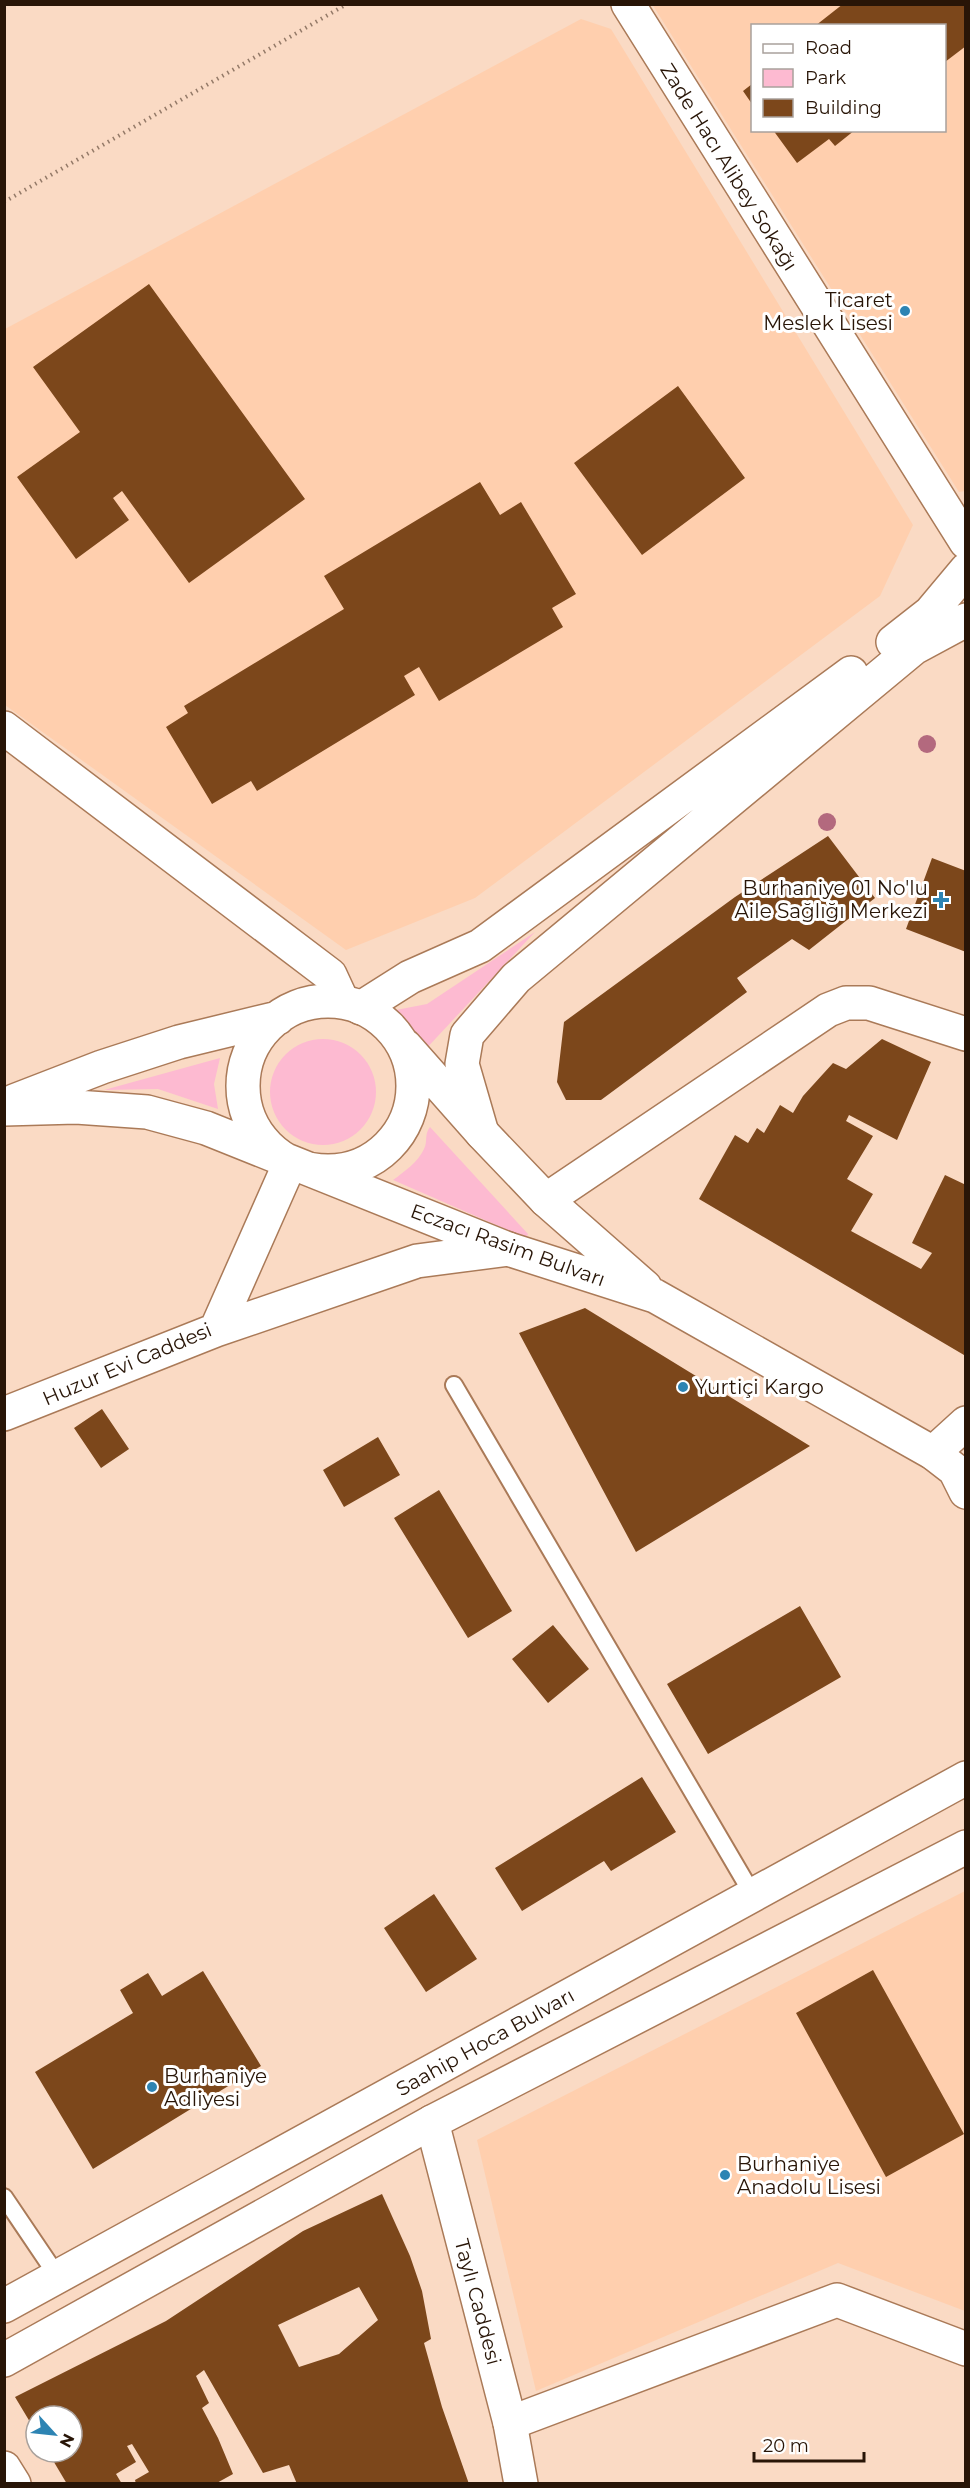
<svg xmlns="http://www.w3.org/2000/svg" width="970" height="2488" font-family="Montserrat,sans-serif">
<rect width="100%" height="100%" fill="#fadac4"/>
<path fill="#ffcfae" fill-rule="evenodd" d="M652,4L965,5V491L959,492ZM752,26H944V130H752Z
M581,19L611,29L913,525L880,596L475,898L346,950L5,705V329Z
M965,1891V2311L838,2263L536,2391L477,2140Z"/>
<path fill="#fdbad1" d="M535,932L424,1051L396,1010L427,1004Z
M270 1092a53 53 0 1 1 106 0a53 53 0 1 1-106 0Z
M220,1058L214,1084L218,1109L158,1089L104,1090Z
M430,1127L528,1234L526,1238L393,1180C404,1172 418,1162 424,1149C428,1142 424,1134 430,1127Z"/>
<path fill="#7c471b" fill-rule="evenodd" d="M843,4H966V46L945,62V26H815Z
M752,84V104L743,91Z
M773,130H855L835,146L829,139L797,163Z
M149,284L305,499L189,583L122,491L113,498L129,520L76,559L17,477L80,432L33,367Z
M678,386L745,478L642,555L574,463Z
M480,482L500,515L521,502L576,594L552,608L563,627L439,701L419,667L404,676L415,695L257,791L251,781L212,804L166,727L188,713L184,706L344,609L324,576Z
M828,836L875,898L809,950L792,939L737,978L747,992L601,1100H566L557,1082L564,1022L735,897Z
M932,858L966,871V952L906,929Z
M882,1039L931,1062L897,1140L849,1115L846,1121L873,1136L847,1179L873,1194L851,1231L921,1269L932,1253L912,1243L945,1175L966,1185L964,1355L699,1199L735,1135L748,1143L757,1128L764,1133L780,1105L793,1113L803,1096L833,1063L846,1069Z
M585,1308L810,1446L636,1552L519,1333Z
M102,1409L129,1449L101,1468L74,1428Z
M378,1437L400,1475L344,1507L323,1470Z
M439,1490L512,1611L468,1638L394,1518Z
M800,1606L841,1677L708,1754L667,1684Z
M553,1625L589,1669L548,1703L512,1659Z
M642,1777L676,1832L611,1871L604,1861L522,1911L495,1868Z
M434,1894L477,1959L426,1992L384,1928Z
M873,1970L964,2134L886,2177L796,2013Z
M203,1971L261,2066L93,2169L35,2072L133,2013L120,1990L148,1973L162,1996Z
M382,2194L410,2256L422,2291L431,2339L424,2343L442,2407L469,2484H297L289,2465L263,2473L204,2370L196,2376L209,2403L202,2408L218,2438L233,2474L215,2484H136L135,2480L149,2472L132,2444L127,2446L136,2462L116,2474L122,2484H67L48,2452H72V2416H36V2432L15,2397L166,2321L303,2231ZM359,2287L378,2320L339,2354L299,2367L278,2325Z"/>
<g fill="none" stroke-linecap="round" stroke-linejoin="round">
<g stroke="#aa7a58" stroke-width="20">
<path id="service" d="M454,1385L753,1895
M4,2197L58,2277"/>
</g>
<g stroke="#aa7a58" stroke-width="36">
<path id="minor" d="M628,4L966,542
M4,728L330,975L342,1001
M546,1200L828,1010L846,1003H869L966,1034
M216,1330L417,1261L508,1249
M4,1414L216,1330L290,1163
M933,1453L966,1423
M510,2423L837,2300L966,2349
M4,2468L14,2484"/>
</g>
<g stroke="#aa7a58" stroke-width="36">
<path id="tertiary" d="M893,642L930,613L966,570
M361,1008L410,977L480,946L851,673
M482,1133L462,1064L467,1035L516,978L914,648L966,620
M432,2122L510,2423L521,2484"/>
</g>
<g stroke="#aa7a58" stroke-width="36">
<path id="secondary" d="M4,2306L966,1778
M4,2360L432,2122L966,1847"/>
</g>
<g stroke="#aa7a58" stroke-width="36">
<path id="primary" d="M243 1086a85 85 0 1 1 170 0a85 85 0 1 1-170 0Z
M405,1046L482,1133L546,1200L645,1287
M14,1101L102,1067L179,1042L278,1018
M4,1109L76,1107L147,1112L206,1128L508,1249L655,1296L933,1453L955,1470L966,1492"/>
</g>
<path stroke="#947a68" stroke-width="4" stroke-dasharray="1.5 4.5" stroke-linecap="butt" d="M4,202L347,4"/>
<use href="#service" stroke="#fff" stroke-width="16"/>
<use href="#minor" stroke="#fff" stroke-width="33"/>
<use href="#tertiary" stroke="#fff" stroke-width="33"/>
<use href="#secondary" stroke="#fff" stroke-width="33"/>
<use href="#primary" stroke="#fff" stroke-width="33"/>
</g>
<g fill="#b3697e">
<circle cx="927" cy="744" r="9"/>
<circle cx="827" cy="822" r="9"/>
</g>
<g fill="#2d84b3" stroke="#fff" stroke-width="2">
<circle cx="905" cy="311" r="6"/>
<path d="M938 891h6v6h6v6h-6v6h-6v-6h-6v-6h6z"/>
<circle cx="683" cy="1387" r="6"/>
<circle cx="152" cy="2087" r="6"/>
<circle cx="725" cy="2175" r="6"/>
</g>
<g text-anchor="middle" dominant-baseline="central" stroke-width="6" stroke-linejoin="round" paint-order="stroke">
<g font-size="20" fill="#281507" stroke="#fff">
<text transform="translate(729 167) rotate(58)">Zade Hacı Alibey Sokağı</text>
<text transform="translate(508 1245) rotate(20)">Eczacı Rasim Bulvarı</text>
<text transform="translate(127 1364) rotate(-23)">Huzur Evi Caddesi</text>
<text transform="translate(485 2042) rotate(-29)">Saahip Hoca Bulvarı</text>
<text transform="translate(478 2302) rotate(75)">Taylı Caddesi</text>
</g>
<g font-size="20" fill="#281507" stroke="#fff" text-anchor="start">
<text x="893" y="300" text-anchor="end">Ticaret<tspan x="893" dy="23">Meslek Lisesi</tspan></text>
<text x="928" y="888" text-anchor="end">Burhaniye 01 No'lu<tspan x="928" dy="23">Aile Sağlığı Merkezi</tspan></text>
<text x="695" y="1387">Yurtiçi Kargo</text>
<text x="164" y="2076">Burhaniye<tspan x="164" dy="23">Adliyesi</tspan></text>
<text x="737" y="2164">Burhaniye<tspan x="737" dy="23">Anadolu Lisesi</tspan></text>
</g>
</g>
<rect width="970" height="2488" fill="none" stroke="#281507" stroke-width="12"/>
<rect x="751" y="24" width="195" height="108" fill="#ffffff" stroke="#a9a19c" stroke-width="1.5"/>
<rect x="763" y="44" width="30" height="9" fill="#ffffff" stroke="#a9a19c" stroke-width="1.5"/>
<text x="805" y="54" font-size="18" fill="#281507">Road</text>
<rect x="763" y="69" width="30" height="18" fill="#fdbad1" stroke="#a9a19c" stroke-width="1.5"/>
<text x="805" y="84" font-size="18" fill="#281507">Park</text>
<rect x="763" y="99" width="30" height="18" fill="#7c471b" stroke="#a9a19c" stroke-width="1.5"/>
<text x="805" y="114" font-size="18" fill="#281507">Building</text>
<g transform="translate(54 2434) rotate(117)"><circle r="28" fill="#ffffff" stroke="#a9a19c" stroke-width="1.5"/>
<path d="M0-4.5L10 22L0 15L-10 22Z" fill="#2d84b3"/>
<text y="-9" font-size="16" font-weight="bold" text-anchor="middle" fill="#281507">N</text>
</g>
<path d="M754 2452v9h110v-9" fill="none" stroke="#281507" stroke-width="3"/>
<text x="763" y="2452" font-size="18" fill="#281507" stroke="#ffffff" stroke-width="4.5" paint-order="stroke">20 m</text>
</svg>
